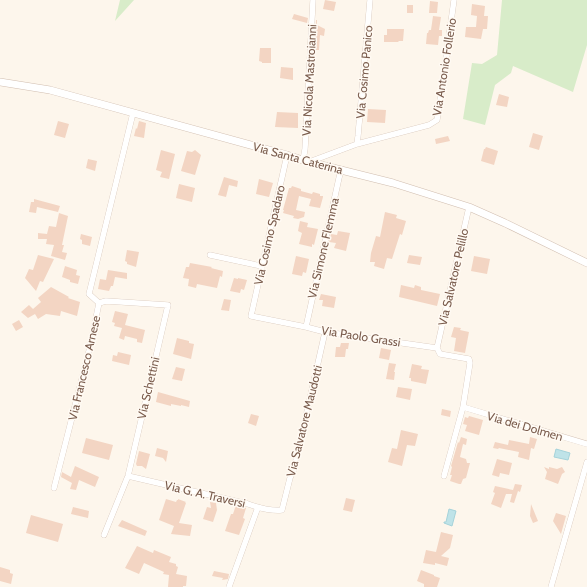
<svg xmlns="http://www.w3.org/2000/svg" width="587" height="587" font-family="Cabin,sans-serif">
<rect width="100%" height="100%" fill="#fdf6ec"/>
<path fill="#d8ecc9" d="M120,0H134L115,21Z
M502,0H587V45L573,92L513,66L511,73L495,85L485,125L463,119L472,63L482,64L497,55Z"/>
<path fill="#bfe3e8" stroke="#a5d3da" d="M556,449L570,453L568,460L554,457Z
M449,509L456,511L452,526L444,523V522H446Z"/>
<path fill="#f3d5c3" d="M325,0L336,2L334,11L323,9Z
M430,1L438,2L437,13H429Z
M472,4L485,6L484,16H488L487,29H483L481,39L465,37L466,27H476L477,16L471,15Z
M407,5H413V13H407Z
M294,14L308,18L307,23L292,19Z
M433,16L441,17L439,30H442V36H439L438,45L426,44L427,33H428L429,30H431Z
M316,20H317V25L325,29L324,36L320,35L319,50H315Z
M387,29H404L403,41H399L398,42H384V35H387Z
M260,48H271V63H262V62L259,61Z
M281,67L293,68V80L280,78Z
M499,94L509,97L507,107L496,105Z
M368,109L386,110L385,123L367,122Z
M277,112L298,113V128L275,127Z
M58,121L69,124L65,138L54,135Z
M139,121L146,123L144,138L134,136L136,128L137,129Z
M533,133L543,136L539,150L529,147Z
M448,136L450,141L436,144L435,139Z
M486,147L498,151L494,165L481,161L484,149H485Z
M161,150L175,154L169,179L160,177L162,172L156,170Z
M195,150L201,155L195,175L181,171L187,151L192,152Z
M88,159L97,161L95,171L86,168Z
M224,177L238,181L237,187L229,185L226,197L218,195Z
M259,179L273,183L269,197L256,194Z
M179,184L195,188L192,202L176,198Z
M292,186L301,189V191L312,194L313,192L320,194V196H323V197L320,208L309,206L311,199L299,196L296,210L305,212L304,217L298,219L293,218L294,216L283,213L284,210H283L289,188H291Z
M34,199L60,206L58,212L37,207L36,213L29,212L31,202H34Z
M385,212L397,215L396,218L406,221L402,235L400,234L392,259L387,258L384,269L374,266L375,262H370L371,253L376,236L380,237Z
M59,213L68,216L62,245H64L62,252L67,253L65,260L51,256L54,245L46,244L47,239H38V233L47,234L49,226L56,227Z
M300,221L308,223L307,227L318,229L314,245L312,244V247L299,244L302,233L298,231Z
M338,231L350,233L346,251L334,248L336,243L329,242L331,234L337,235Z
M81,234L92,237L90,246L82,244V240L80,239Z
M127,250L139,252L136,267L127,264V262L125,261Z
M38,255L54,259L43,282L40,281L36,291L25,278L29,269L33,270Z
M409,255L422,257L420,265L407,263Z
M296,256L309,259L306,273L303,272L302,276L292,274Z
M474,256L490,259L487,274L471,271Z
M190,263L212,267L211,268L223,271L222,277L220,276L217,288L197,284L196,288L188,286L189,279L183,278L186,267H189Z
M65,266L77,270L76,275L80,276L78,284L70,282V280L62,277Z
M108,270L127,273V279L115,277L113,286H111L109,291L98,289L100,279L106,280Z
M234,278L238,279V278L247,280L244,290L241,289L240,293L230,291Z
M401,285L414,288L415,285L421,287V290L440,294L437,306L399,297Z
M51,287L69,297L68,298L80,302L77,316L61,311L60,316L46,314L38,319L35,314L28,318L21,312L29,305L33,309L41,302L38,298Z
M321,294L336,297L334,308L322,306L323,300H319Z
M224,299L231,300L229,311L221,310Z
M115,311L128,314L125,325L145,330L142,343L137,342V339L125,336L124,340L119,338L122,328L114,326L115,323L112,322Z
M19,320L23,327L16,331L12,324Z
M454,327L461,328L460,330L469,332L465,353L454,351L456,338L451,337Z
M177,338L189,341V343L194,344L191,359L173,354Z
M341,343H349L348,349H346L345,357H335L336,347H340Z
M381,348L391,350L389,360L379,358Z
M118,352L131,355L129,365L112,361L113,355L117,356Z
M389,363L396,364L394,372H395L394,380L386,379Z
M412,364L422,366L421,369L429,370L426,384L411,381V378H409Z
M176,367L185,369L182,381L172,379Z
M398,387L412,389L410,400L396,397Z
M158,392L190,401L189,407L181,405V406L171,404V406L156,402Z
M442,409L451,411L450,417L441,415Z
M251,414L259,416L256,426L248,423Z
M469,416L483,420L479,435L465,431L467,425L463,424L465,417L468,418Z
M401,430L418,434L415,446L407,445L402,466L388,462L392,448L397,449Z
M461,437L467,439L466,445L463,444L460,457L466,459L467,463H470L466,478L463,479L461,484H459L450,481L452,475H450L452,467L451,466L458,442L459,443Z
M530,437L537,439L534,449L531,448L529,460L518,457L519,452L499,448L498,449L493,448L495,442L508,445L509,440L529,444Z
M86,438L113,445L109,460L82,453Z
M157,448L168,451L166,462L163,458L155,456Z
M139,451L150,454L146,469L142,466H137L136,464Z
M497,459L512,463L509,475L500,473L499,477L492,475Z
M75,466L99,477L95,487L79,480L76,490L70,489L72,483L61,477L62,472L71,477Z
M544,467L549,469V467L557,469L562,467L565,472L562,474L558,484L545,479L547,472Z
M515,484L522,485L520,492L518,491L514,503L510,502L512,494H506L501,508L491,504L495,493L493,492L495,486L513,490Z
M346,498L355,500L352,512L343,510Z
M166,499L176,502L177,500H178V499L186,502L185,503H186L179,523L192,525L190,536L171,534L174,526L159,520Z
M210,502L216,503L217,510L213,522L203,519L207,507L211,508Z
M531,504L538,521L533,523L530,516Z
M236,505L246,508L243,518L245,519L239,535L225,531L231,514H233Z
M73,507L89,511L88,518L71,514Z
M556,513L566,516L561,534L553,521Z
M31,515L63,524L58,542L26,533Z
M122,520L147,531L145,536L118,526Z
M441,532L453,535L450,548L441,556L449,558L447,566L435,563V565L423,563L426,550L436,552Z
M137,546L153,553L154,550L171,557L169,562L176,564V566L178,567L176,574L187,576L186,586H183V587H168L169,575L163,574L164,572L144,563L139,574L125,568Z
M0,567L10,570V573L13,574L11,584L0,581Z
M421,570L434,575V576L440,578L437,587H424V584L417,581Z
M214,571L229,574L228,579L222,580L223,578L212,576Z"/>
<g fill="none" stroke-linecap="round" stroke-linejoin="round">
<g stroke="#d1beb0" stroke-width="6">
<path id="minor" d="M357,144L358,136L370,0
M287,155L251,316L306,327L325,332L437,348L440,354L469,359L470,363L463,407L444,476
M303,160L305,149L313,0
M309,162L357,144L429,125L437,120L441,94L454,0
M210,255L261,266
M99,303L106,301L168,305L128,476L104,535
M306,327L341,169
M437,348L469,207
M463,407L587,444
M128,476L248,504C259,508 270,511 282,510L290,478L294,469L325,332
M54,488L90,347L99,303L89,294L133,113
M229,587L258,507
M551,587L587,462"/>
</g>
<g stroke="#d1beb0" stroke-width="8">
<path id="tertiary" d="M0,82L50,90L287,155L309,162L393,183L469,207L505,223L587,263"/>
</g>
<use href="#minor" stroke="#fff" stroke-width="5.5"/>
<use href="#tertiary" stroke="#fff" stroke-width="7"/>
</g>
<g text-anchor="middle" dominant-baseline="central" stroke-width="3" stroke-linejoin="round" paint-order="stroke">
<g font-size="12" fill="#7a5c4d" stroke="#fffaf3">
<text transform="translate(444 67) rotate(-81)">Via Antonio Follerio</text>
<text transform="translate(364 72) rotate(-85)">Via Cosimo Panico</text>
<text transform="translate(309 80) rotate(-87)">Via Nicola Mastroianni</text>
<text transform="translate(298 158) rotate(15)">Via Santa Caterina</text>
<text transform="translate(269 235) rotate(-77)">Via Cosimo Spadaro</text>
<text transform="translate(323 248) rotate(-77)">Via Simone Flemma</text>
<text transform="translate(453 277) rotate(-77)">Via Salvatore Pelillo</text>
<text transform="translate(361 336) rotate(9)">Via Paolo Grassi</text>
<text transform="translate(84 368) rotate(-77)">Via Francesco Arnese</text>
<text transform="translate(148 388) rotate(-77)">Via Schettini</text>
<text transform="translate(304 421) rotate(-76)">Via Salvatore Maudotti</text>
<text transform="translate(525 426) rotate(16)">Via dei Dolmen</text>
<text transform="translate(205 494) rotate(13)">Via G. A. Traversi</text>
</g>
</g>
</svg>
